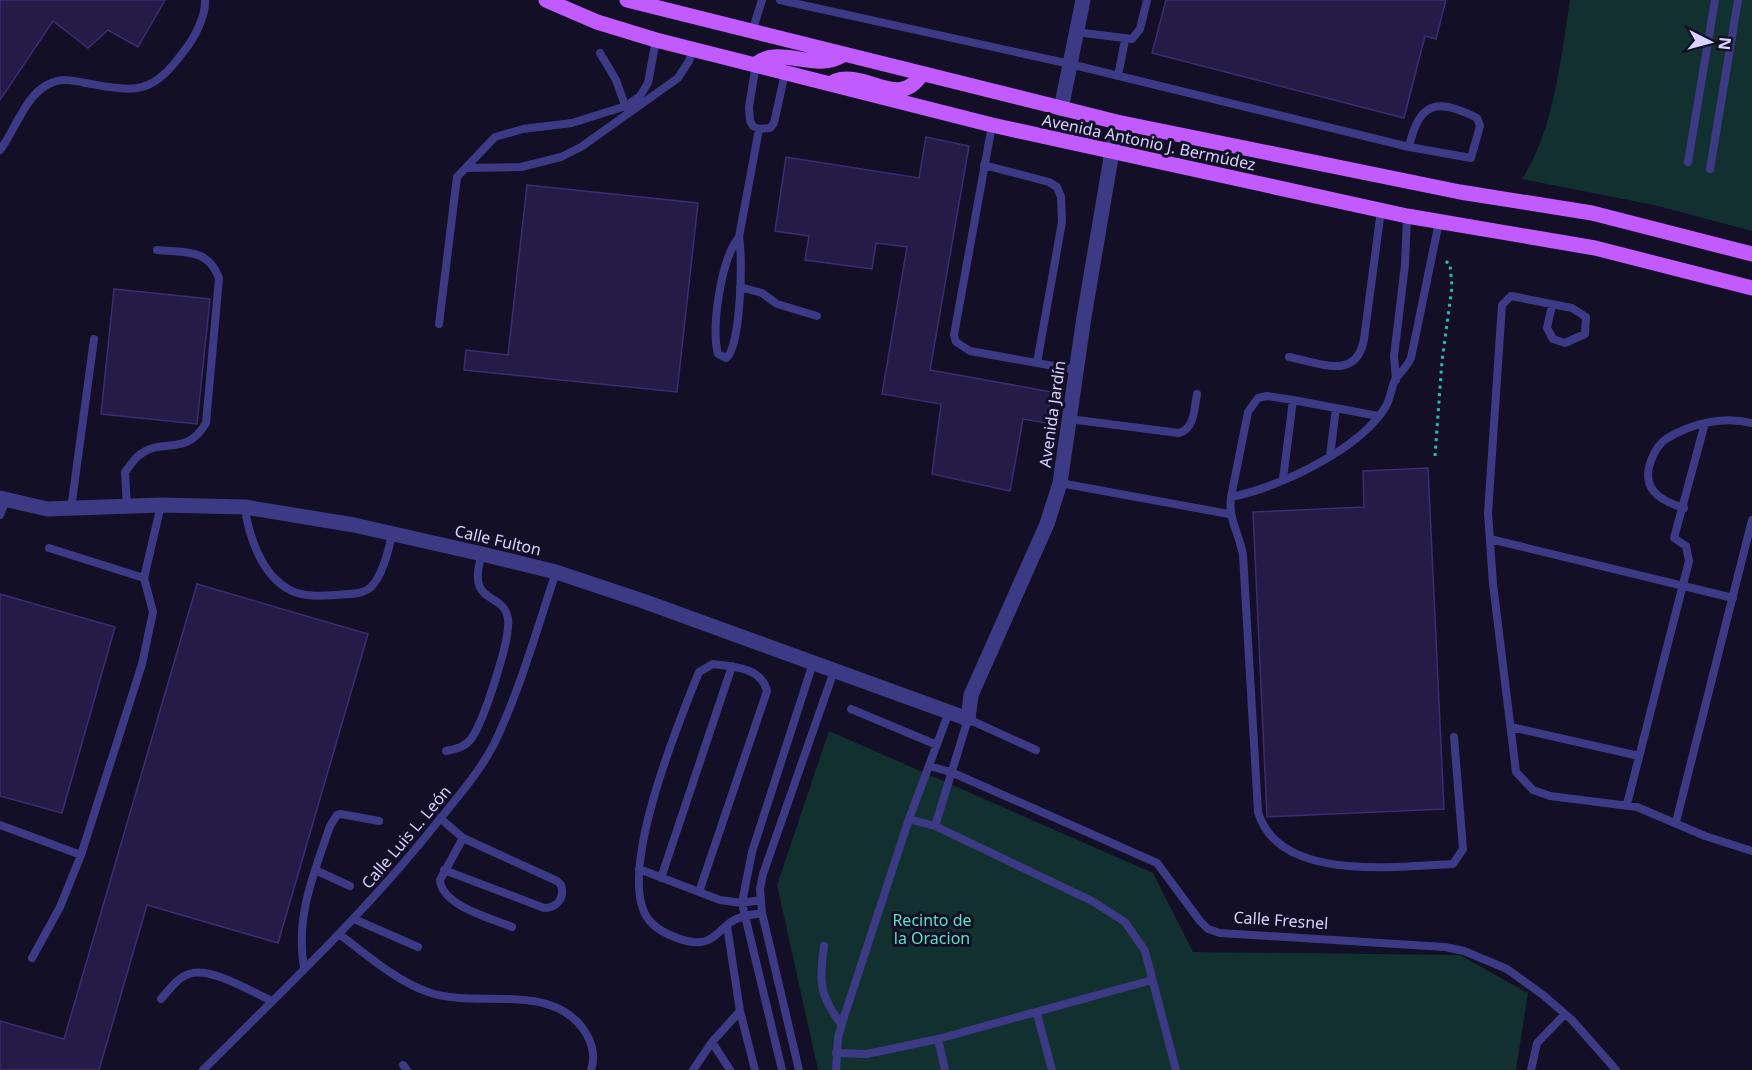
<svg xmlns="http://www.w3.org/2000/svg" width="1752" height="1070" font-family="'Noto Sans',sans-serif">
<rect width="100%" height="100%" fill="#130f26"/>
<path fill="#12302f" d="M1570,0H1752V231L1654,205L1522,179C1554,131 1561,56 1570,0Z
M829,731L1153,873L1193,952L1460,955L1528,993L1516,1070H818L777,885Z"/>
<path fill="#241b47" stroke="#3b2d73" stroke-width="1.5" d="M0,0H165L138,47L108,30L88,48L53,21L0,100Z
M1166,0H1446L1436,39L1425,36L1404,118L1152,53Z
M926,137L969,146L930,370L1052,392L1046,423L1023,419L1010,491L932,474L941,404L882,394L907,247L876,243L872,269L805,260L809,236L775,231L786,157L919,178Z
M527,185L698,203L677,392L464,370L466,350L508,355Z
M114,289L210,299L197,424L101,414Z
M1428,468L1444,809L1267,817L1253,512L1364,507L1363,471Z
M197,584L368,634L278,943L147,905L99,1070H0V1021L64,1039Z
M0,594L115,627L62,813L0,796Z"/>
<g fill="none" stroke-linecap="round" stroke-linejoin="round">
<path stroke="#2fb8b0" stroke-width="3" stroke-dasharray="3 4.5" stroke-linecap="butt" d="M1435,456L1442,361L1452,287L1450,264L1442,259"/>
<path stroke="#3d3a85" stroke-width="8" d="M780,0L1070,64L1409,147C1419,101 1437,98 1477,118L1480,126L1471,158L1409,147
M752,32L762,0
M1076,32L1132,39L1140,29L1147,0
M600,53L616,80L626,108
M756,64L749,107L750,121L753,126L759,129L770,128L774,123L785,73
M1118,76L1125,40
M992,125L954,335L956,342L970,351L1076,370
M0,150C15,131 25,95 49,84C61,78 72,80 85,83C136,92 151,96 184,51C194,39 206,16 205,0
M1688,162L1715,0
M984,165L1049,182L1057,187L1061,197L1062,222L1037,363
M466,168L521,167L561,157L581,147L678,78L689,61L693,49
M1710,169L1738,0
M1439,222L1411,358C1407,367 1400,372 1395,380C1391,388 1391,398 1386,406C1361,449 1278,488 1231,497C1228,519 1239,533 1243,555L1258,812C1279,883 1396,866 1453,864L1463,849L1454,737
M739,237C743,256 741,348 726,358L718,354C711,327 721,259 739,237L759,129
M740,287L762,293L777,304L817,316
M1552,305L1547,328L1553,339L1565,343L1585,334L1586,317L1572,308L1511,296L1502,305L1488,513L1493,584L1516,772L1533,790L1550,796L1637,807L1705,836L1752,851
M439,324L457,177L495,137L523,129L572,123L626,106L640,96L648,83L656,40
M1289,357C1320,363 1357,381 1364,339L1381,210
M1396,380L1394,356L1405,265L1407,216
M1069,419L1179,433C1195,428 1194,409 1197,394
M1330,456L1336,408
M1283,479L1293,400
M1060,483L1229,514
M1231,497L1248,412L1258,398L1267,396L1293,400L1378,416
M127,507L125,472C129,467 133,461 137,457C161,435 185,459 206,423L219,278C208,248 185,253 157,250
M245,507C248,535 262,576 290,590C303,597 321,596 335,595C346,594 363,595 371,587C383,575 388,551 392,535
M1684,508C1657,500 1640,487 1652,458C1655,451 1660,443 1666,439C1692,423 1723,416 1752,423
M71,509L94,339
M0,515L6,500
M1490,539L1733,598
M49,548L144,578
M851,709L937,745
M1511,727L1639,756
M446,751C456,749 465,747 471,739C483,723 511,639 508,619C504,590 465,607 482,554
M929,766L951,772L1157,863L1200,921L1208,929L1220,933L1445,947L1464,951L1507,969L1543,995L1572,1020L1616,1070
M1627,804L1689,561L1686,546L1674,538L1705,423
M440,818L463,838L557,881L561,885C565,898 557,908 544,908L444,870
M909,819L935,826L1092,901L1125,922L1145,951L1176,1070
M1676,822L1752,520
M0,825L81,855
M935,826L968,719L1036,750
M463,838L440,880C442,906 491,918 512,927
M639,869L720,900L742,903L760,900
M315,870L350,886
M661,878L732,666
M699,892L767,691C761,667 734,667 713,664L699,672C680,719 614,877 649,920C658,932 679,940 693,942C713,944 718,931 731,922C740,915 752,915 762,913
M354,919L418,947
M727,926L740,1011L755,1070
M339,934C366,954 396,981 428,992C479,1010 555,979 587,1035C593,1046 595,1058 591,1070
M824,946C819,981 819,996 842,1025
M32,958L60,907L81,855L142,664L153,612L144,578L161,505
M304,968C295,917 314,873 330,826L337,815L341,814L379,821
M161,999C169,990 178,977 189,974C210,966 252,992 272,1001
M1037,1014L1052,1070
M938,1039L945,1070
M712,1042L730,1070
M836,1053L867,1054L938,1039L1152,980
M403,1065L407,1070
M203,1070C282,991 365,913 435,825C456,799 479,773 494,744C520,690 537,629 556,572
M693,1070L712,1042L740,1011
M782,1070L742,903L752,852L813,663
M799,1070L762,913L760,889L763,874L834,671
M836,1070L838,1037L844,1017L909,819L949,712
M1531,1070L1537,1043L1565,1014"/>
<path stroke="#3d3a85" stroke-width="15" d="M1061,109L1083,0
M0,498L47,509L161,505L245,507L354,525L482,554L556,572L643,601L968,719L971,695L1047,524L1060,483L1084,317L1117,122"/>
<path stroke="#c25bff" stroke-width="15" d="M546,0L597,22L656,40L992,125L1407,216L1595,248L1752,288
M627,0L1117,122L1460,192L1592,213L1752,254
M756,64C780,44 815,73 843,55
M835,81C866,70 899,110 921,75"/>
</g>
<g text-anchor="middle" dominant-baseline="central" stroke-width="6" stroke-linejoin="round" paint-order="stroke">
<g font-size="16" fill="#d9d4ff" stroke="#130f26">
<text transform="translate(1149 142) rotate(12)">Avenida Antonio J. Bermúdez</text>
<text transform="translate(1052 414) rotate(-82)">Avenida Jardín</text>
<text transform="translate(498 540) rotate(13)">Calle Fulton</text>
<text transform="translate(406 837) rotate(-50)">Calle Luis L. León</text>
<text transform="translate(1281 920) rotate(4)">Calle Fresnel</text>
</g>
<g font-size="16" fill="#5fe0c0" stroke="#130f26">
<text x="932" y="920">Recinto de<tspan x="932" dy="18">la Oracion</tspan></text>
</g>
</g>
<g transform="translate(1710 42) rotate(96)" stroke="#130f26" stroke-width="4.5" paint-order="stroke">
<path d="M0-4.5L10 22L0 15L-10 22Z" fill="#d9d4ff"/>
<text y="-9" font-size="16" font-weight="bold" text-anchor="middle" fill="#d9d4ff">N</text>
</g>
</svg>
